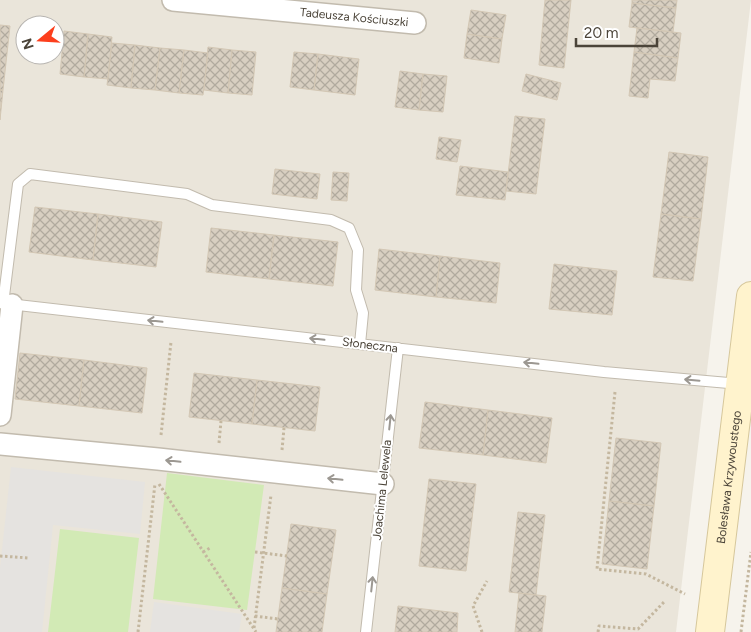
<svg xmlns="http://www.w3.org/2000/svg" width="751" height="632" font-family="Figtree,sans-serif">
<defs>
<pattern id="building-cross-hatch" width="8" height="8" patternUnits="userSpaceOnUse" patternTransform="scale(1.25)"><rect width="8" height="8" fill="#d8cfc1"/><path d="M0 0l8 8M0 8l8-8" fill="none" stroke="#b1aa9e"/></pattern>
</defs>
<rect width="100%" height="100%" fill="#f6f3ec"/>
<path fill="#eae5da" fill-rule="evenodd" d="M0,0H751L676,632H0ZM25,25H55V55H25Z"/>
<path fill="#d2eab5" d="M167,473L264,485L247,610L153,599Z
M60,529L139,538L128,632H48Z"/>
<path fill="#e5e3e0" d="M11,467L145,482L140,534L53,525L42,632H0V568Z
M154,602L242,614L239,632H150Z"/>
<path fill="url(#building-cross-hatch)" stroke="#d3c7b4" d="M545,0H571L564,68L539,65Z
M632,0H677L676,8L632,3Z
M632,3L676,8L673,32L629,27Z
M471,10L506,15L502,39L467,34Z
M0,25L10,26L3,90H0Z
M637,28L681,33L678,58L634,52Z
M64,31L88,34L84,77L60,74Z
M88,34L112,37L108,79L84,77Z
M467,34L502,39L499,63L464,58Z
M112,43L135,45L131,88L107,85Z
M135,45L160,48L155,90L131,88Z
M208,47L232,50L228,93L204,90Z
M160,48L184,50L179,93L155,90Z
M184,50L208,53L203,95L179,93Z
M232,50L256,52L252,95L228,93Z
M294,52L318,54L314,90L290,87Z
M634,52L678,58L675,81L650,79L648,98L629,96Z
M318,54L359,59L355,95L314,90Z
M400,71L423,74L419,110L395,107Z
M423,74L447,76L443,112L419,110Z
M526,74L561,83L557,100L522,91Z
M0,90H3L0,120Z
M515,116L545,119L536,194L506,191Z
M439,137L461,140L457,162L436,159Z
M669,152L708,157L701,219L661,214Z
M460,166L508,172L505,200L456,195Z
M275,169L320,174L317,199L272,194Z
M333,172L349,173L347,201L331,200Z
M35,207L98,214L93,260L29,252Z
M98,214L162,222L156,267L93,260Z
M661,214L701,219L693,281L653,277Z
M211,228L274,235L269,279L206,272Z
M274,235L338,242L333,286L269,279Z
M379,249L440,256L436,297L375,290Z
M440,256L500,263L496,303L436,297Z
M554,264L617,271L612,315L549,309Z
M20,353L84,360L79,406L15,399Z
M84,360L147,368L142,413L79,406Z
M194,373L257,380L252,424L189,417Z
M257,380L320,387L315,431L252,424Z
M425,402L488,410L483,455L419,448Z
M488,410L552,418L546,463L483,455Z
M616,438L661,443L654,506L609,501Z
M429,479L476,484L466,571L419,566Z
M609,501L654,506L647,569L602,564Z
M518,512L545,515L536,595L509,592Z
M291,524L336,530L327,594L282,588Z
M282,588L327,594L322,632H276Z
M519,593L546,596L542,632H515Z
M398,606L458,613L457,632H395Z"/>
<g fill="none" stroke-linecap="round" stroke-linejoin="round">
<g stroke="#c2bbae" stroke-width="12">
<path id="lane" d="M0,303L604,372L740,384
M3,304L18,184L30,174L187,194L212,205L331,220L349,228L358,250L356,290L363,313L360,344
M366,632L398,348"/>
</g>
<g stroke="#c2bbae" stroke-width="24">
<g id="street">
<path id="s1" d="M173,0L415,23"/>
<path d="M0,415L12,305"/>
<path d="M0,444L158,459L383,484"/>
</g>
</g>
<g stroke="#d6c79b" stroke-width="30">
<g id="secondary">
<path id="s2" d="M710,632L751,296"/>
</g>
</g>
<path stroke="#c4b79f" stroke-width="3" stroke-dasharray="2.5 2.5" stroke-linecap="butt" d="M615,392L597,569L646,574L685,594
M161,435L171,342
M219,443L221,421
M282,450L284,428
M159,484L256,632
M203,552L210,548
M255,552L287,556
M0,556L29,558
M255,616L278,619
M254,628L271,495
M138,632L155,484
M482,632L473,606L487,581
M598,632L599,626L638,629L664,602
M741,632L751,552"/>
<use href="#lane" stroke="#fff" stroke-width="10"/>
<use href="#street" stroke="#fff" stroke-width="21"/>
<use href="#secondary" stroke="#fff3cd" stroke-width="28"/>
</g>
<defs><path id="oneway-shaft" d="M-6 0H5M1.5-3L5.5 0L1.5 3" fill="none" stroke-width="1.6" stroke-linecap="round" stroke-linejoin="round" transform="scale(1.25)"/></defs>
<g stroke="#9c9892">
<use href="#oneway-shaft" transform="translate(155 321) rotate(-174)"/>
<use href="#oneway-shaft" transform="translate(317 339) rotate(-174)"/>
<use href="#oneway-shaft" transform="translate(531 363) rotate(-174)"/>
<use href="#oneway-shaft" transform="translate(692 380) rotate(-175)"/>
<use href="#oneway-shaft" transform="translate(390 422) rotate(-84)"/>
<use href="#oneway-shaft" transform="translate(173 461) rotate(-174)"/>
<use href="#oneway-shaft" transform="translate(335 479) rotate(-174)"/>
<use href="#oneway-shaft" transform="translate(372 584) rotate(-84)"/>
</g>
<g text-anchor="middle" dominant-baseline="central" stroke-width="4" stroke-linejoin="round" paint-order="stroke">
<g font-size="12" fill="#4b4439" stroke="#fff">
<text stroke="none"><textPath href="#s1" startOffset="182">Tadeusza Kościuszki</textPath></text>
<text transform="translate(370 345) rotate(7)">Słoneczna</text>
<text stroke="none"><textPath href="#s2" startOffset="156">Bolesława Krzywoustego</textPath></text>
<text transform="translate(382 490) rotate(-84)">Joachima Lelewela</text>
</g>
</g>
<g transform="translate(40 40) rotate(252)"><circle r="24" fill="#ffffff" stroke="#b7b4b0"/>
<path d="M0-4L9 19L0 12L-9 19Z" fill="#fc3f1d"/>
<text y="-8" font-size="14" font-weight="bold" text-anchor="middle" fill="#4b4439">N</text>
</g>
<path d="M576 38v8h81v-8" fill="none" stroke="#4b4439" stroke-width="2.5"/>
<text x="584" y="38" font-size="15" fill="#4b4439" stroke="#ffffff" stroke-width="4" paint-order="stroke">20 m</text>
</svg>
